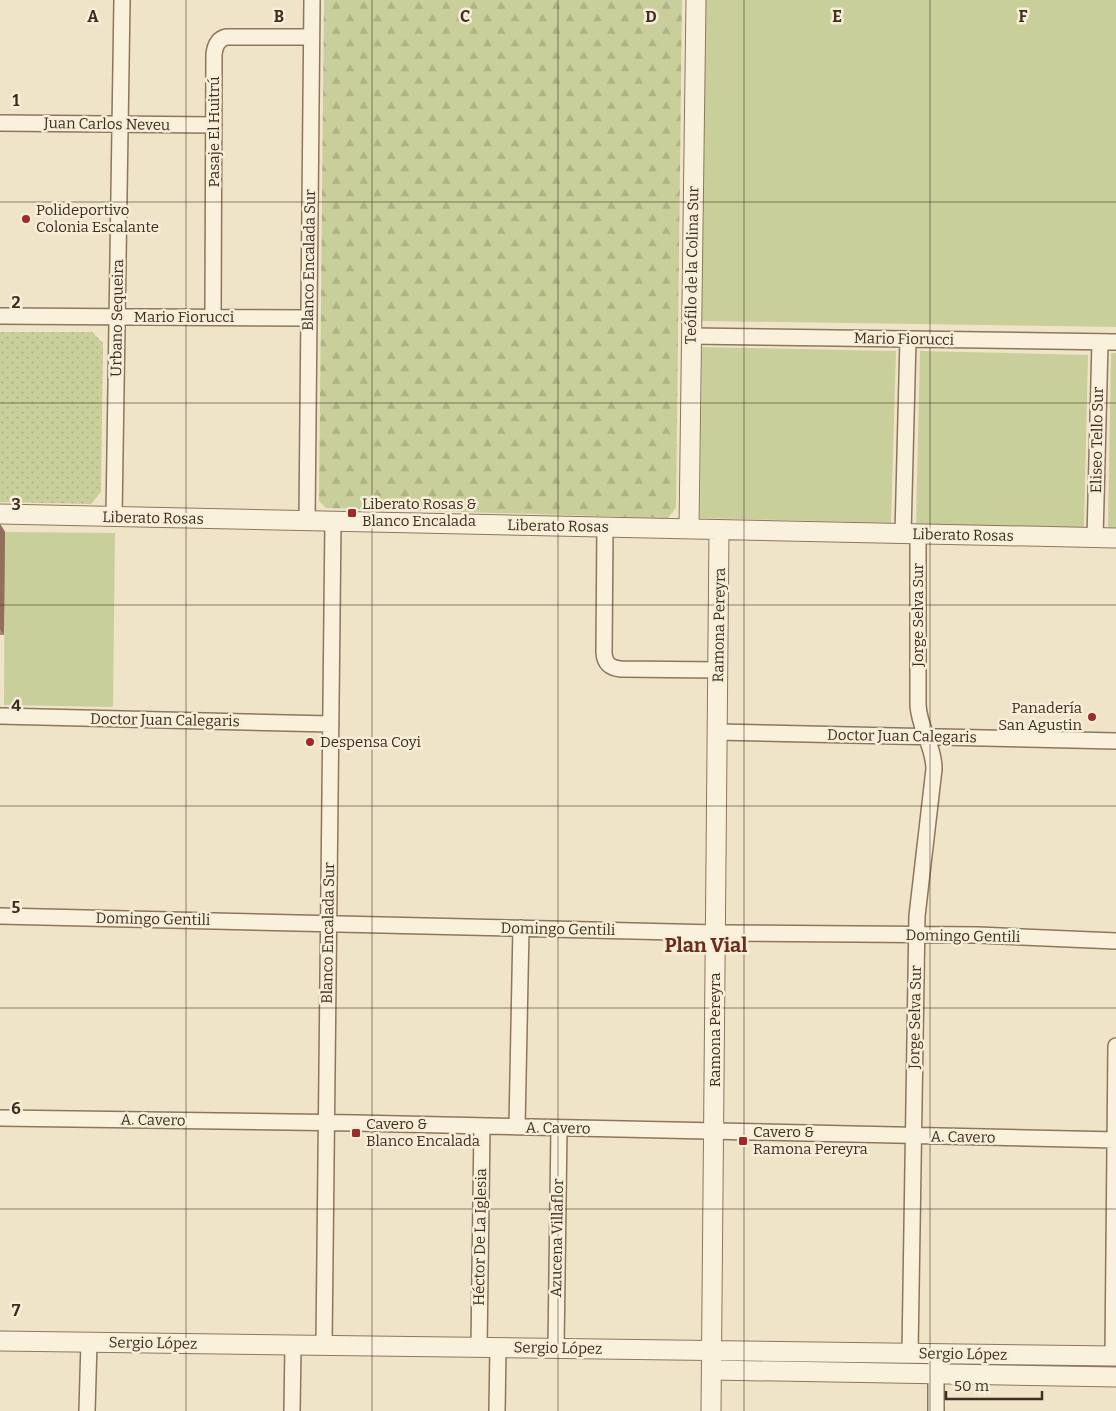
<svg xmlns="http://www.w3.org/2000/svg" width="1116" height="1411" font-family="Bitter,serif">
<defs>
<pattern id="forest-firs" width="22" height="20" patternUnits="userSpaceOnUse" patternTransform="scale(1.25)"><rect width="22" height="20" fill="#c9cf9b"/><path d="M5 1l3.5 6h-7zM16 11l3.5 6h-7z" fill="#aeb285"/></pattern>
<pattern id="garden-dots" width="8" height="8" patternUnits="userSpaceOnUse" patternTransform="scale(1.25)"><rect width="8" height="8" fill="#c9cf9b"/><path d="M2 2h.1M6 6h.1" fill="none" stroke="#aeb285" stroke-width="1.8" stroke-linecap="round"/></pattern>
</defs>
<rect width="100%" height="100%" fill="#f0e4c8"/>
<path fill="#c9cf9b" d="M706,0H1116V327L702,321Z
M702,347L896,351L891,523L700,518Z
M920,351L1088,355L1084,528L916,524Z
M1111,353H1116V528H1108Z
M5,532L115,533L113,707L4,705Z"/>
<path fill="url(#forest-firs)" d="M324,0H682L676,508L668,518L326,508L319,501Z"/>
<path fill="url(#garden-dots)" d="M0,332H92L103,343L101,492L91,504L0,502Z"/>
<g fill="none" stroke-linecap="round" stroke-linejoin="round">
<g stroke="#8d765c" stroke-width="18">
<path id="minor" d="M0,123L214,125
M0,316L309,318
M213,317L214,54C215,46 218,39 226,37H311
M691,336L1116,342
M114,517L122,0
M307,521L312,0
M605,527L604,653C605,664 610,668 621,669L718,670
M903,534L908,339
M1095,538L1100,342
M0,716L331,724
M717,732L1116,741
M0,916L716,933L978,935L1116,941
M0,1118L356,1123L1116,1140
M517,1127L521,928
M324,1345L333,521
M479,1347L482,1126
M556,1348L559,1128
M910,1353L917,916L934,769C934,746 919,728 918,705V534
M1113,1356L1116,1046
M87,1411L89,1342
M292,1411L293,1345
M497,1411L498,1347
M936,1411V1353"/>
</g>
<g stroke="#8d765c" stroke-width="21">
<path id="tertiary" d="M0,514L1116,538
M689,529L696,0
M0,1341L1116,1356
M712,1370L1116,1377
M711,1411L719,530"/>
</g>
<use href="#minor" stroke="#faf1dc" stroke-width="15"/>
<use href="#tertiary" stroke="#faf1dc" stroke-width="19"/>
</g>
<path fill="#b2896c" d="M0,524L5,532L4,635H0Z"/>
<path fill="#916f58" d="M0,524L5,532L4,635L0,629Z"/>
<path fill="none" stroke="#3d2e20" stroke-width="1" stroke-opacity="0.55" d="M186,0V1411M372,0V1411M558,0V1411M744,0V1411M930,0V1411M0,202H1116M0,403H1116M0,605H1116M0,806H1116M0,1008H1116M0,1209H1116"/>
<g fill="#9e2a2b" stroke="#f7eed8" stroke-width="2">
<circle cx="26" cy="219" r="5"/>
<rect x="347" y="508" width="10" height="10" rx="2.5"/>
<circle cx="1092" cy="717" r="5"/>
<circle cx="310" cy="742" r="5"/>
<rect x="351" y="1128" width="10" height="10" rx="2.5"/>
<rect x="738" y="1136" width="10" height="10" rx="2.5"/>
</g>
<g text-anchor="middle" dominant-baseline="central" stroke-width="5" stroke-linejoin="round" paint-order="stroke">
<g font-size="15" fill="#3d2e20" stroke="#f7eed8">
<text transform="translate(107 124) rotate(1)">Juan Carlos Neveu</text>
<text transform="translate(214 132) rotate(-90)">Pasaje El Huitrú</text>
<text transform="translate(309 260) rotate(-89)">Blanco Encalada Sur</text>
<text transform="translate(692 265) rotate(-89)">Teófilo de la Colina Sur</text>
<text x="184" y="317">Mario Fiorucci</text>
<text transform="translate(117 318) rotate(-89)">Urbano Sequeira</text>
<text transform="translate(904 339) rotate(1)">Mario Fiorucci</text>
<text transform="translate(1097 440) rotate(-89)">Eliseo Tello Sur</text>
<text transform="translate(153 518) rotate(1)">Liberato Rosas</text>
<text transform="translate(558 526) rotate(1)">Liberato Rosas</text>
<text transform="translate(963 535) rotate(1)">Liberato Rosas</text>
<text transform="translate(918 615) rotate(-90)">Jorge Selva Sur</text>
<text transform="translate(719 625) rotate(-89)">Ramona Pereyra</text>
<text transform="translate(165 720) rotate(1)">Doctor Juan Calegaris</text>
<text transform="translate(902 736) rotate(1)">Doctor Juan Calegaris</text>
<text transform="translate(153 919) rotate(1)">Domingo Gentili</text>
<text transform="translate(558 929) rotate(1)">Domingo Gentili</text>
<text transform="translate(328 933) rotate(-89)">Blanco Encalada Sur</text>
<text transform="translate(963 936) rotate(1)">Domingo Gentili</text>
<text transform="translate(915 1017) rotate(-89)">Jorge Selva Sur</text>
<text transform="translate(715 1030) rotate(-90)">Ramona Pereyra</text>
<text transform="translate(153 1120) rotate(1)">A. Cavero</text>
<text transform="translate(558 1128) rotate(1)">A. Cavero</text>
<text transform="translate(963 1137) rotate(1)">A. Cavero</text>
<text transform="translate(480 1237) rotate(-89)">Héctor De La Iglesia</text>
<text transform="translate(557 1238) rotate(-89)">Azucena Villaflor</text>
<text transform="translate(153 1343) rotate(1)">Sergio López</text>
<text transform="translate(558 1348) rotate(1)">Sergio López</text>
<text transform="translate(963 1354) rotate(1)">Sergio López</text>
</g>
<g font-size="15" fill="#3d2e20" stroke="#f7eed8" text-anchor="start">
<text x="36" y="210">Polideportivo<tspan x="36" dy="17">Colonia Escalante</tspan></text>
<text x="362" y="504">Liberato Rosas &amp;<tspan x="362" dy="17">Blanco Encalada</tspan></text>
<text x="1082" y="708" text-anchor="end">Panadería<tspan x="1082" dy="17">San Agustin</tspan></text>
<text x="320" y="742">Despensa Coyi</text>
<text x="366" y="1124">Cavero &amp;<tspan x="366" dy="17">Blanco Encalada</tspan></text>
<text x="753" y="1132">Cavero &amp;<tspan x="753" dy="17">Ramona Pereyra</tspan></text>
</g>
<g font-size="20" font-weight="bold" fill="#6b2e1e" stroke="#f7eed8">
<text x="706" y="945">Plan Vial</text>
</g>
</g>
<g font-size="16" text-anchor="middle" font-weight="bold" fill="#3d2e20" stroke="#f7eed8" stroke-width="5" stroke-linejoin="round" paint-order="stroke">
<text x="93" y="22">A</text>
<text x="279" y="22">B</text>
<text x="465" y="22">C</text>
<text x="651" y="22">D</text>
<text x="837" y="22">E</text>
<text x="1023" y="22">F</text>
<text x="16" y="106">1</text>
<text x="16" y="308">2</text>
<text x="16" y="510">3</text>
<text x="16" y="711">4</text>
<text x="16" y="913">5</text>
<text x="16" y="1114">6</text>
<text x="16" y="1316">7</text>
</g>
<path d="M946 1391v8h96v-8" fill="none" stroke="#3d2e20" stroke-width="2.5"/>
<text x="954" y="1391" font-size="15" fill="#3d2e20" stroke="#f7eed8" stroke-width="4" paint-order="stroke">50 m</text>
</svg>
